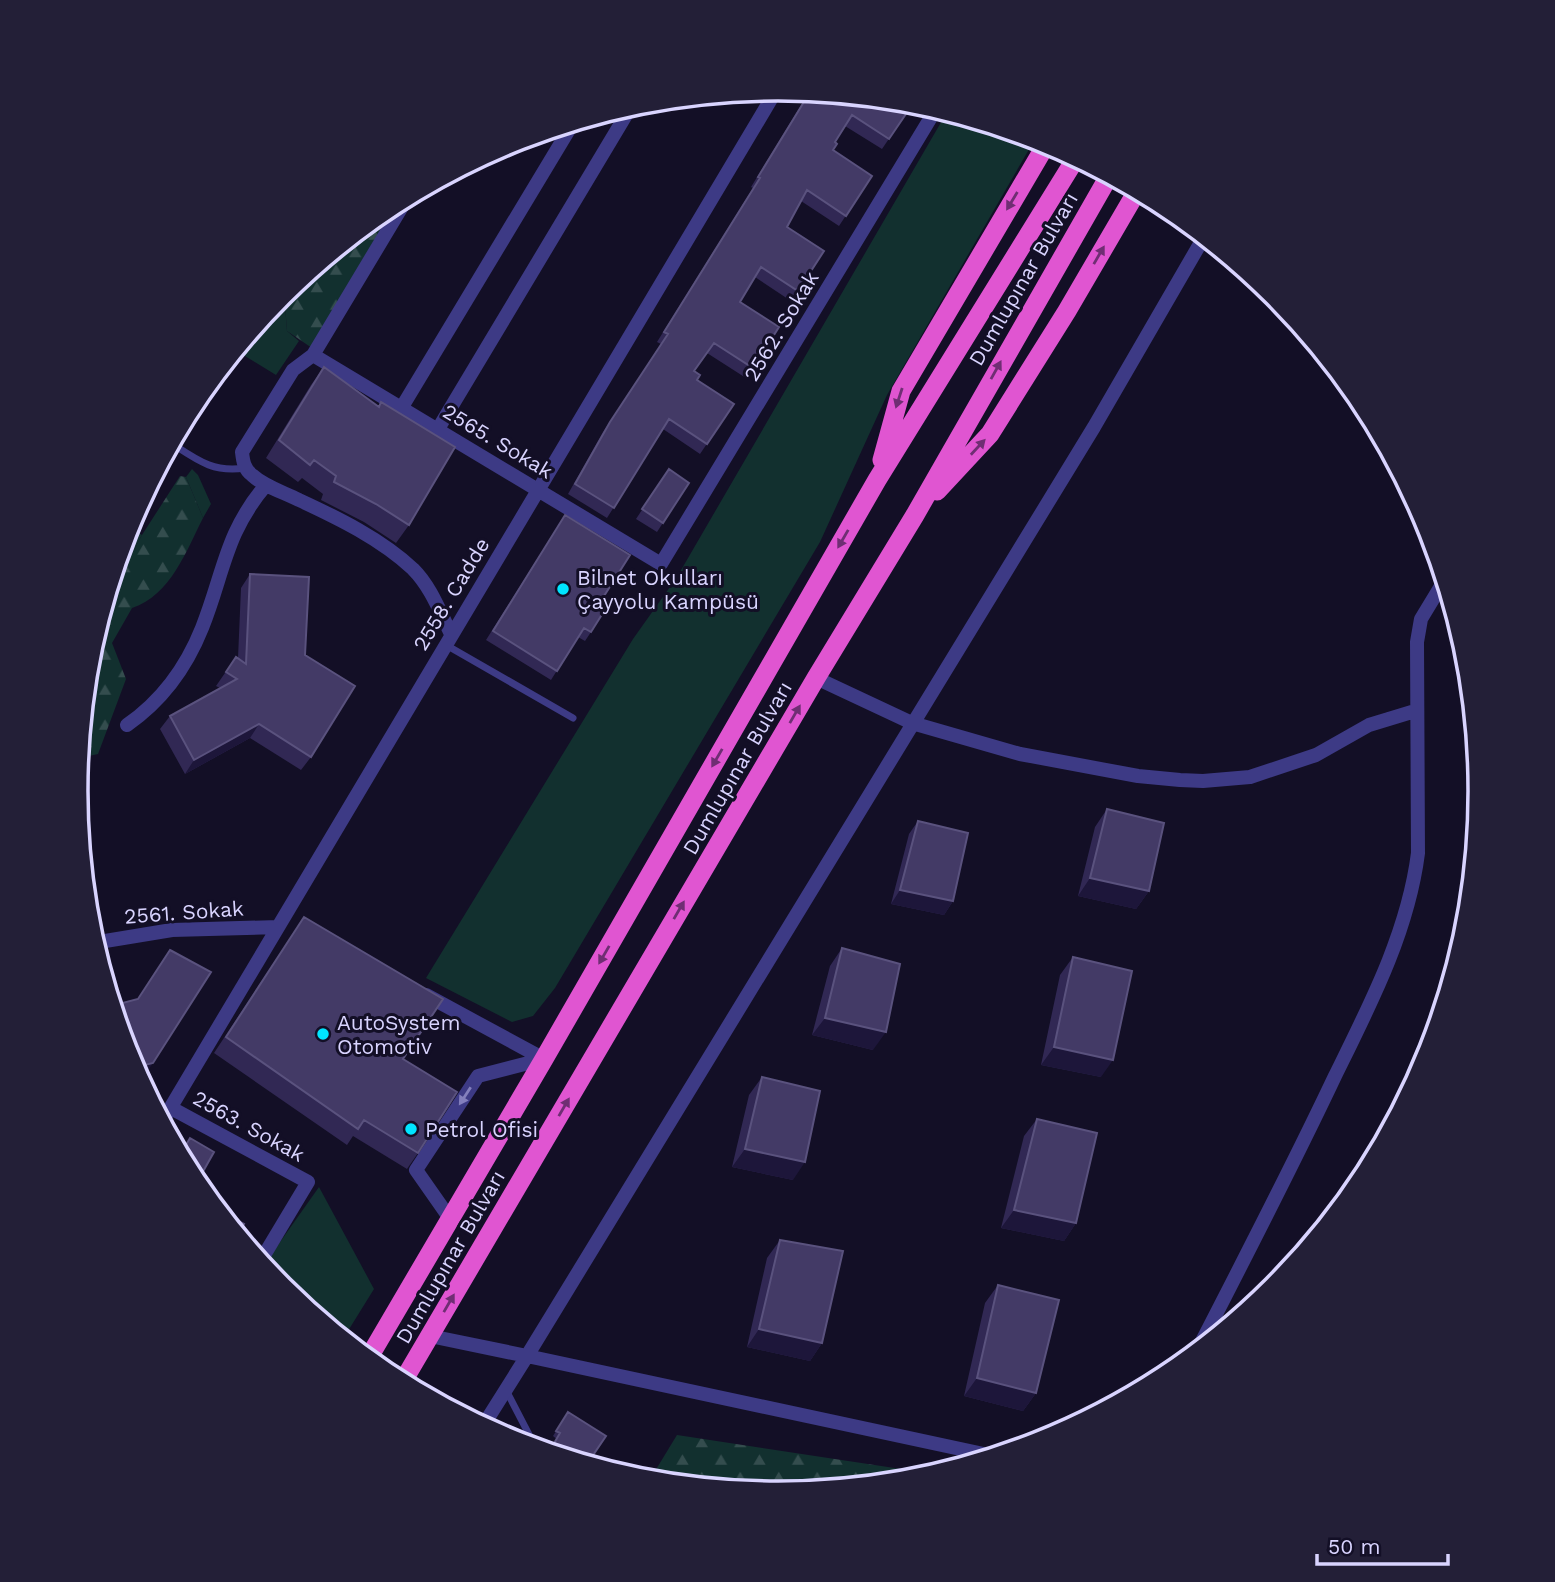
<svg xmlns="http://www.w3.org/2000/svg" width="1555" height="1582" font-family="'Work Sans',sans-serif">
<defs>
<pattern id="forest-firs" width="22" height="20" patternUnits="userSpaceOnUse" patternTransform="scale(1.75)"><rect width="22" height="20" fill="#12302f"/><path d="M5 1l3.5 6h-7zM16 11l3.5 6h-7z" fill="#344d4e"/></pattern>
</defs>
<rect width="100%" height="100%" fill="#130f26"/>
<path fill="#12302f" d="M947,112L1035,139L887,395L820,542L555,988L533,1016L512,1022L426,978L633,639L677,577Z
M284,291L287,331L299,341L276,375L235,350Z
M192,469L198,475L211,504L203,518L186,477Z
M127,527L142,535L115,586L110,584Z
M319,1187L374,1289L343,1339L281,1287L263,1266Z"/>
<path fill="url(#forest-firs)" d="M396,203L312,348L287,331L284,291Z
M180,476L186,477L203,518C186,551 171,595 132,608L112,643L126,679L98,754L84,757L79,751L89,654L110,584L115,586L142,535Z
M677,1435L934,1474L914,1480L777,1493L649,1481Z"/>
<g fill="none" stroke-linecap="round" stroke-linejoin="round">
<path stroke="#3d3a85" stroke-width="7" d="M171,443C197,460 213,473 245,468
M446,645L573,718
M506,1390L536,1448"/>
<path stroke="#3d3a85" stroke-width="14" d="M409,195L313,355L293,370L242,452C243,461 244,469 252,475C265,487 283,492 299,500C338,518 381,539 413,569C431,587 440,612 451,634
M313,355L661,564L936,109
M402,407L573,123
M438,429L632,105
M816,678L912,723L1020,754L1138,776L1180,780L1203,781L1250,777L1316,755L1369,725L1415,711
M127,725C163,700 186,668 202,628C224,573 225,533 266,485
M93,943L172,930L278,927
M426,995L544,1059
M171,1108L308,1182L260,1262
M162,1122L777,89
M451,1220L416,1170L478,1076L544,1059
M430,1336L527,1356L1094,427L1204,237
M1197,1351C1244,1260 1291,1169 1335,1076C1370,1005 1408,932 1418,853L1417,642L1421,619L1444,581
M483,1426L527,1356L993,1456"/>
<path stroke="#e055d1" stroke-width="19" d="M882,460L901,391L1047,143
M937,491L990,434L1067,311L1137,191
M368,1359L544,1059L877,480L1076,158
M402,1383L816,678L915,515L1109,176"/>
</g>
<path fill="#312854" d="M809,92L914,102L882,149L845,126L835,142L833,150L872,176L839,226L801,201L787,227L824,251L791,301L755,277L740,302L753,368L746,378L707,353L694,371L697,380L734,404L700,454L663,429L607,518L568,494L603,432L661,344L657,342L753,188L751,187Z
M324,367L378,407L381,402L409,525L396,543L364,522L321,500L323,494L302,478L298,482L266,458L311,385Z
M669,469L689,483L657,532L636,519Z
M565,515L599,604L591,632L585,641L578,637L551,680L486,640Z
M250,574L305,655L311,757L301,770L250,738L185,774L160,729L170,716L220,688L216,686L236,657L238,658L241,588Z
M1107,809L1149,891L1136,909L1078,896L1095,827Z
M918,821L953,901L944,915L891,904L909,834Z
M304,917L403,1059L418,1153L407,1169L353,1136L347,1145L214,1053Z
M842,948L873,1050L812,1035L830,966Z
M1073,957L1101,1077L1041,1065L1060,975Z
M762,1077L793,1180L732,1167L749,1095Z
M1037,1119L1076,1223L1064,1241L1001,1228L1024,1136Z
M780,1240L822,1343L810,1361L747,1347L767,1258Z
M998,1285L1036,1393L1023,1411L964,1396L985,1303Z
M568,1412L587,1464L553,1436Z"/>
<path fill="#1d163a" d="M259,724L250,738L185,774L194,760Z
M1090,878L1149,891L1136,909L1078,896Z
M900,890L953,901L944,915L891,904Z
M825,1018L886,1032L873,1050L812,1035Z
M1054,1047L1113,1060L1101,1077L1041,1065Z
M153,1063L144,1076L138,1078L133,1068Z
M745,1149L805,1162L793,1180L732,1167Z
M1014,1210L1076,1223L1064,1241L1001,1228Z
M759,1329L822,1343L810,1361L747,1347Z
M977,1378L1036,1393L1023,1411L964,1396Z"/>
<path fill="#433a66" stroke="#5a527e" stroke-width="2" d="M810,92L914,102L889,139L852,115L835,142L837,144L833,150L872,176L846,216L807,190L787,227L824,251L798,291L761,267L740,302L779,327L753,368L714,343L694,371L700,375L697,380L734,404L707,444L669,419L614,508L575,484L610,422L668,334L664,332L760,178L758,177Z
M324,367L379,407L381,402L455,447L409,525L376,504L334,482L336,476L314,460L310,465L279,440Z
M669,469L689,483L663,523L642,509Z
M565,515L630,555L599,604L606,608L591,632L584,628L557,671L493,631Z
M250,574L309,577L305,655L355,686L311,757L259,724L194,760L170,716L237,679L226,672L236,657L246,664Z
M1107,809L1164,823L1149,891L1090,878Z
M918,821L968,833L953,901L900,890Z
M82,857L90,876L84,878Z
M304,917L443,999L403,1059L457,1092L418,1153L364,1120L358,1129L226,1037Z
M842,948L900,964L886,1032L825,1018Z
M170,950L211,972L153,1063L133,1068L129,1059L111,1003L115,1005L138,999Z
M1073,957L1132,971L1113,1060L1054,1047Z
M762,1077L820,1091L805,1162L745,1149Z
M1037,1119L1097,1133L1076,1223L1014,1210Z
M190,1138L214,1152L196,1184L180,1155Z
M218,1211H219L244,1224L238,1235Z
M780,1240L843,1251L822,1343L759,1329Z
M998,1285L1059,1300L1036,1393L977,1378Z
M568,1412L606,1436L587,1464L549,1452L560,1433L556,1431Z"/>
<defs><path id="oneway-solid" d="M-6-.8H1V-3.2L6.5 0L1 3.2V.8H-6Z" transform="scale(1.75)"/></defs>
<g fill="#6f2e73">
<use href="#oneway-solid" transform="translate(1012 201) rotate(121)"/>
<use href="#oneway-solid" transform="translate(1099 255) rotate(-60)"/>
<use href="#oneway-solid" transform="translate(996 370) rotate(-61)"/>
<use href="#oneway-solid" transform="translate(899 398) rotate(108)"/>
<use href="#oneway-solid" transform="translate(978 447) rotate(-47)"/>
<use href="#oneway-solid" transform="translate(843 539) rotate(120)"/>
<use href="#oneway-solid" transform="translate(795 714) rotate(-60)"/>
<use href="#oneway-solid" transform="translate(717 758) rotate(120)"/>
<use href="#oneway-solid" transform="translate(679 910) rotate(-60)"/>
<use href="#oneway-solid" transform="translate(604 955) rotate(120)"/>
<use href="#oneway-solid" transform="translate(564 1107) rotate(-60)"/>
<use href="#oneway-solid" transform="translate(449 1303) rotate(-60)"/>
</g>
<use fill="#837fbc" href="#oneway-solid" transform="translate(465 1096) rotate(123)"/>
<g fill="#00e5ff" stroke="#130f26" stroke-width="2.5">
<circle cx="563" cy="589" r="7"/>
<circle cx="323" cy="1034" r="7"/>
<circle cx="411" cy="1129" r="7"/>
</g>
<g text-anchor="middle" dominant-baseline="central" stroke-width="6" stroke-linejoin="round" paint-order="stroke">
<g font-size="21" fill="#d9d4ff" stroke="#130f26">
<text transform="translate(1023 279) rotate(-60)">Dumlupınar Bulvarı</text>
<text transform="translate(781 326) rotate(-59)">2562. Sokak</text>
<text transform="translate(498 441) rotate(31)">2565. Sokak</text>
<text transform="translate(451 594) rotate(-59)">2558. Cadde</text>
<text transform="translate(737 768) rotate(-60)">Dumlupınar Bulvarı</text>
<text transform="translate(184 912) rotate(-4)">2561. Sokak</text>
<text transform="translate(249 1126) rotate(29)">2563. Sokak</text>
<text transform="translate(450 1257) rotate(-60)">Dumlupınar Bulvarı</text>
</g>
<g font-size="21" fill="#d9d4ff" stroke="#130f26" text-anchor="start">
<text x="577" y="577">Bilnet Okulları<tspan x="577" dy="24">Çayyolu Kampüsü</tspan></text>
<text x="337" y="1022">AutoSystem<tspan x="337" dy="24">Otomotiv</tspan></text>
<text x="425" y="1129">Petrol Ofisi</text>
</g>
</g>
<path d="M0 0H1555V1582H0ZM88 791a690 690 0 1 1 1380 0a690 690 0 1 1-1380 0Z" fill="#231f37" fill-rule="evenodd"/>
<path fill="none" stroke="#d9d4ff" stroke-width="3.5" d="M88 791a690 690 0 1 1 1380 0a690 690 0 1 1-1380 0Z"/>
<path d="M1317 1554v10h131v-10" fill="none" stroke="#d9d4ff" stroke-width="3.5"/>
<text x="1328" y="1554" font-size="21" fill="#d9d4ff" stroke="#130f26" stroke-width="5" paint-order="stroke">50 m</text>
</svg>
